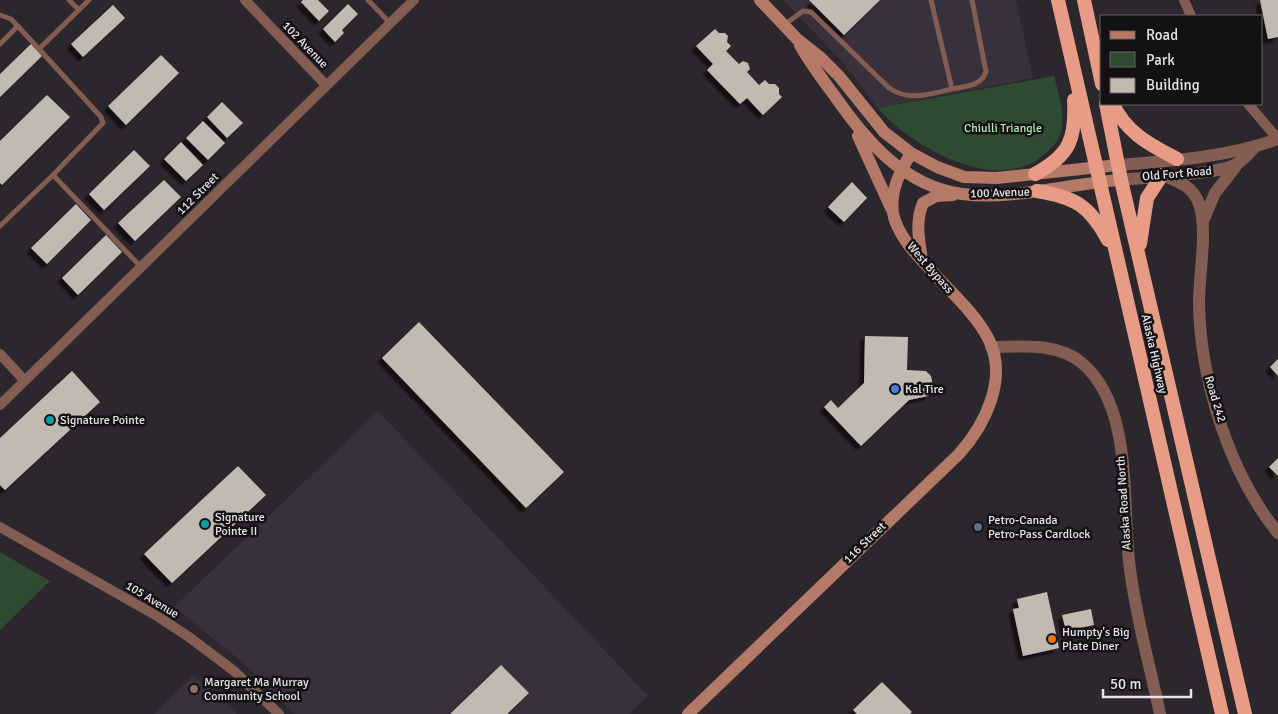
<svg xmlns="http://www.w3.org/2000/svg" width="1278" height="714" font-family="Signika,sans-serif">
<defs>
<filter id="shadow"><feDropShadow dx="-4.5" dy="4.5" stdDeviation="1" flood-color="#0009"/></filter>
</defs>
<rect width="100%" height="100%" fill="#2c272d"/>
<path fill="#38303b" d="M783,0H1016L1033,78L878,108L839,58Z
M378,411L648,696L629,714H294L246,665L174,607Z
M193,675L225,702L237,714H154Z"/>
<path fill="#2e4a30" d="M1054,76C1058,92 1065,111 1062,128C1060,141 1049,151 1040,158C993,193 910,146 878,108Z
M0,552L50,581L0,630Z"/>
<path fill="#c1bab2" filter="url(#shadow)" d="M303,0H318L329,11L319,21L301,2Z
M809,0H880L844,35Z
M1260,0H1278V37L1268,39Z
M348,4L358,14L342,30L344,33L335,42L323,29Z
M113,5L125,18L83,57L71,44Z
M715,29L719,33H725L728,36L727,42L731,46L726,51L739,64L743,61L748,63L750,69L747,72L759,85L765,80L769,84H775L779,88V94L782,97L763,115L747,98L740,104L707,70L713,64L696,46Z
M31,44L42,56L0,97V74Z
M161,55L179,73L126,125L108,106Z
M47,95L70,117L2,185L0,183V141Z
M222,102L243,123L227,138L207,117Z
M203,121L225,143L208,160L186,138Z
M181,142L203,165L186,181L164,159Z
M134,150L150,166L104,210L89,194Z
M164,180L181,197L135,241L118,223Z
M852,182L867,198L844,222L828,207Z
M76,204L91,220L47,264L31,248Z
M106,235L122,252L78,295L62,278Z
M419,322L564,472L526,508L382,358Z
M865,336L908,337L907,370L926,371L931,376L933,386L928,396L909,400L861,446L824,407L831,400L838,408L864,383Z
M1278,359V376L1270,367Z
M72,371L100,402L5,490L0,485V438Z
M1278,458V476L1269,467Z
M238,466L266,495L172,583L144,554Z
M1047,592L1059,648L1023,656L1013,609L1019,608L1017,599Z
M1091,609L1094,625L1066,631L1062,615Z
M501,665L529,693L507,714H450Z
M882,682L912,712L910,714H857L853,710Z"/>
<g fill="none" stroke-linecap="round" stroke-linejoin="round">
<path stroke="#835d52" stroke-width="5" d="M69,0L79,10
M368,0L390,23
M0,15L11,19L39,49
M784,25L803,11L811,12L889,88C910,102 929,94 952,89L931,0
M0,44L18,26
M952,89C966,86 981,86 986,72L972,0
M53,175L103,123L101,117L39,49L89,0
M0,226L53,175L141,267"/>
<path stroke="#835d52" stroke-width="10" d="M245,0L326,85
M1184,0L1191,16
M1248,104L1278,139
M0,354L24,380
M0,405L414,0
M0,527L157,616L189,637L234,671L279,714"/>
<path stroke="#835d52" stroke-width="12" d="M1118,165C1171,161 1228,157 1278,139
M1162,175C1179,182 1193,186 1199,204C1208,229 1199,274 1199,302C1200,379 1229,473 1278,533
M1121,180C1146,177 1221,175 1238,163C1245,159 1250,152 1255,147
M1203,221L1215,193L1236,166
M991,347C1022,347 1057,342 1082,363C1135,408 1121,507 1130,569C1136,618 1150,666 1160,714"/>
<path stroke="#b57968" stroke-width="12" d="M760,0L797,39L821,58L839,76L884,132L911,153L937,167L964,177L997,178L1118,165
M800,45C810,63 822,79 834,95C866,141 904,186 962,194C1011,201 1072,183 1121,180
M858,136L891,208
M922,260C919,240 915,222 923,203L936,196L953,195
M688,714L959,454C985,425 1008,379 989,340C975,312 948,290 928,267C914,252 897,234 893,213C890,190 900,172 911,153"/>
<path stroke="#e89c86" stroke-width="14" d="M1058,0L1222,714
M1084,0L1102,84
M1106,104L1121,180L1245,714
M1113,104C1126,133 1151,145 1177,159
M1035,174C1070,155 1076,139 1074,100
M1037,191C1075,197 1090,206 1108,240
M1140,244L1147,198L1162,175"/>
</g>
<circle fill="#3f7fe0" stroke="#131114" stroke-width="2" cx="895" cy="389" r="5"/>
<g fill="#0f9aa8" stroke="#131114" stroke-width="2">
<circle cx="50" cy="420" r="5"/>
<circle cx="205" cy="524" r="5"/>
</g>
<circle fill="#5c6f8a" stroke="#131114" stroke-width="2" cx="978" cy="527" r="5"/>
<circle fill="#e8710a" stroke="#131114" stroke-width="2" cx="1052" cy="639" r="5"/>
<circle fill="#8d6e63" stroke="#131114" stroke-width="2" cx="194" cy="689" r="5"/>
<g text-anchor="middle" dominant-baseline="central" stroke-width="5" stroke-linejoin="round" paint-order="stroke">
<g font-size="12" fill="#e7e4e8" stroke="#131114">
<text transform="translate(305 45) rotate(46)">102 Avenue</text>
<text transform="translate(1177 174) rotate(-5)">Old Fort Road</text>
<text transform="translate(1000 193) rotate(-2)">100 Avenue</text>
<text transform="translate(198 194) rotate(-45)">112 Street</text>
<text transform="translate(930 268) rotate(49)">West Bypass</text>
<text transform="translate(1154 354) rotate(77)">Alaska Highway</text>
<text transform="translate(1215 399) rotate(73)">Road 242</text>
<text transform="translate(1124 503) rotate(-94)">Alaska Road North</text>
<text transform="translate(865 543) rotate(-44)">116 Street</text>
<text transform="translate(152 600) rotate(31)">105 Avenue</text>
</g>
<g font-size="12" fill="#b3e8b6" stroke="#131114">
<text x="1003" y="128">Chiulli Triangle</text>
</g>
<g font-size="12" fill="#e7e4e8" stroke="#131114" text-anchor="start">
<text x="905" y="389">Kal Tire</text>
<text x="60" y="420">Signature Pointe</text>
<text x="215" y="517">Signature<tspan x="215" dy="14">Pointe II</tspan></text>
<text x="988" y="520">Petro-Canada<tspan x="988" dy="14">Petro-Pass Cardlock</tspan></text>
<text x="1062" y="632">Humpty's Big<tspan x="1062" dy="14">Plate Diner</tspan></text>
<text x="204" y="682">Margaret Ma Murray<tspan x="204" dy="14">Community School</tspan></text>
</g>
</g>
<rect x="1100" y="15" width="162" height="90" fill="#131114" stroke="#686569"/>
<rect x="1110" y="31" width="25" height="8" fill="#b57968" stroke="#686569"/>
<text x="1146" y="40" font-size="15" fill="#e7e4e8">Road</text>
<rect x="1110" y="52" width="25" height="15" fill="#2e4a30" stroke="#686569"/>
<text x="1146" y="65" font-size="15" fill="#e7e4e8">Park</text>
<rect x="1110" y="78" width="25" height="15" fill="#c1bab2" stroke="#686569"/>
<text x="1146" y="90" font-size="15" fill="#e7e4e8">Building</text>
<path d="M1103 689v8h88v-8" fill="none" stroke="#e7e4e8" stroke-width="2.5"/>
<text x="1110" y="689" font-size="15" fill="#e7e4e8" stroke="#131114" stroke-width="4" paint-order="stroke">50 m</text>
</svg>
